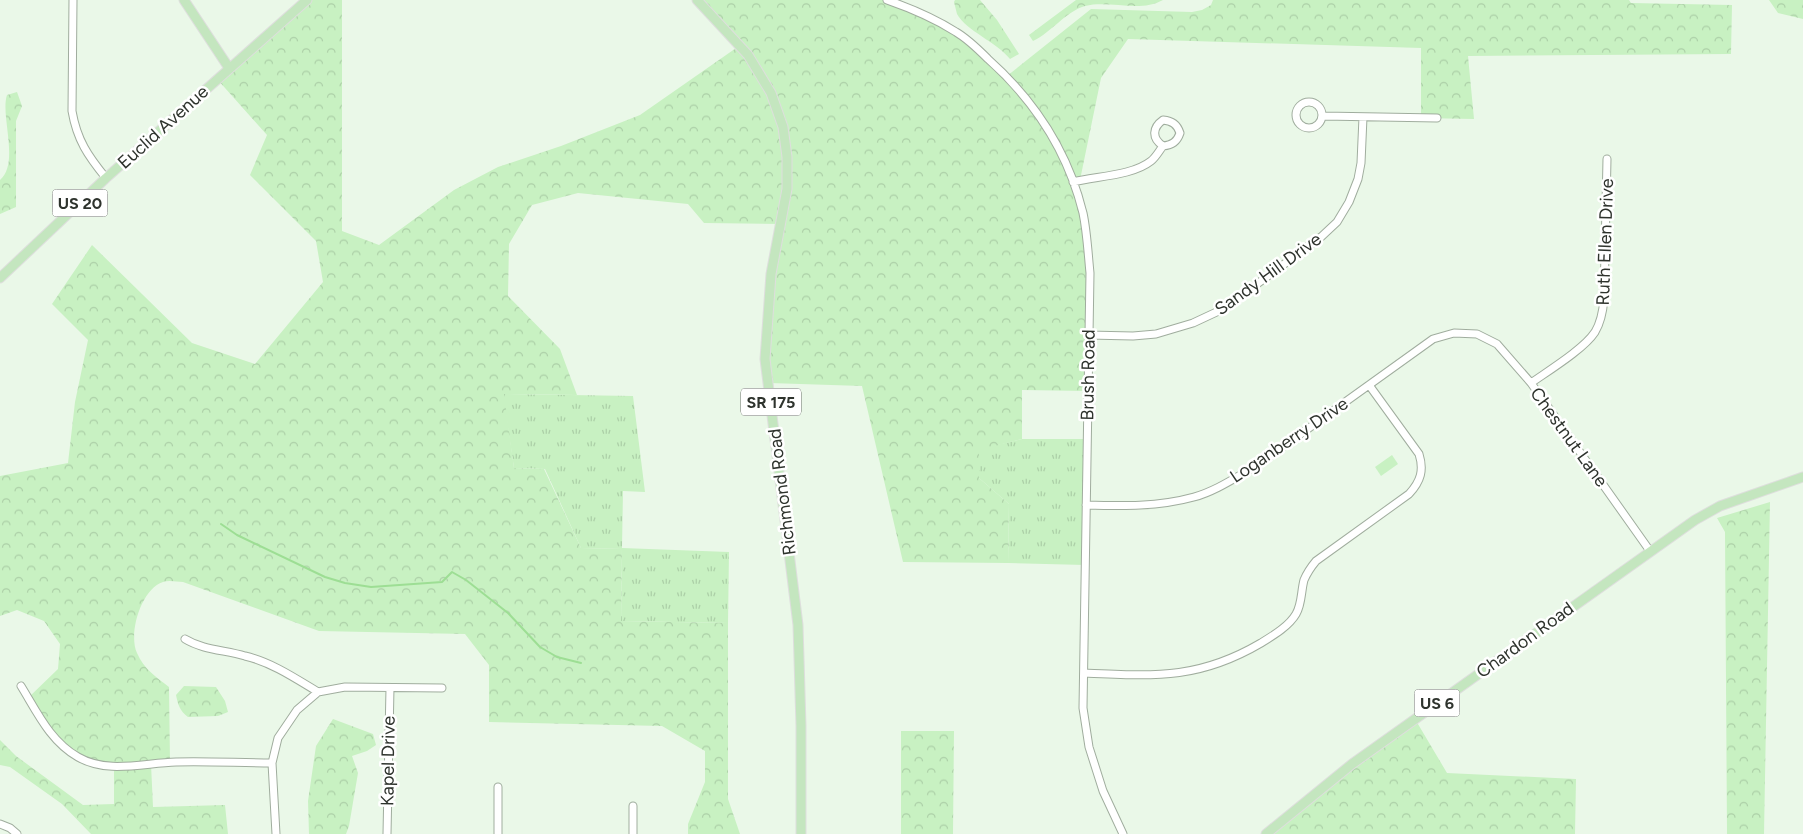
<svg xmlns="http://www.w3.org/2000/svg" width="1803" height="834" font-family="Figtree,sans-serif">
<defs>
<pattern id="grass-tufts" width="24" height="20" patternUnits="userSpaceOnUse" patternTransform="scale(1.25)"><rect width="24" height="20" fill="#c8f1c2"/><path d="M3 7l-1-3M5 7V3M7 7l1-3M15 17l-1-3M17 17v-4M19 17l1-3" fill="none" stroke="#accfa7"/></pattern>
<pattern id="forest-crowns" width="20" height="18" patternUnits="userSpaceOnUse" patternTransform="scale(1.25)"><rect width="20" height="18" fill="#c8f1c2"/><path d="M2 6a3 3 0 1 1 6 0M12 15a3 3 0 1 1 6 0" fill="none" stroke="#accfa7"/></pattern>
</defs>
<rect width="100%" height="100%" fill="#eaf8e8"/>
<path fill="url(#grass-tufts)" d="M503,394L633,396L645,492L623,491L622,548L729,552L728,623L621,621L622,549L581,548L545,469L514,468Z
M1022,439H1087L1085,565L1008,563L1009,504L979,478V449Z"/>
<path fill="url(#forest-crowns)" d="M307,0H342V231L379,245L454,190L498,167L561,146L640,115L739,46L697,0H887L957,32L1007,76L1091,9L1192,12L1202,10L1211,5L1213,0H1629L1631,3L1732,5L1731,54L1468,56L1474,119L1421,118V48L1128,39L1101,78L1080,180L1074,182L1087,239V391L1022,390V439L979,450V478L1009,504L1008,563L903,562L862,386L769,383L766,363L780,224L704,223L688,204L578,193L532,205L509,244L508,296L560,349L577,395L504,394L514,468L544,469L581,548L622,549L621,621L728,623V799L740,834H688V824L705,782V751L662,726L489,722V665L465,634L319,631L183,582C177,582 169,580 163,582C141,589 128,634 137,653C144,669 156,677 169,687L170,762L151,764L153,807L225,805L228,834H91L62,804L10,767L0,765V740L16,756L83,805L114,804V767L101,766L60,744L28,698L58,669L60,644L44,621L17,610L0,616V476L68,463L75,402L88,340L52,304L92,245L192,343L255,364L323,282L316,241L250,175L267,135L217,79Z
M955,0H980L997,20L1019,54L1010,59C997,42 966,31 957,14C956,10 955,6 954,2Z
M1076,0H1163C1140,13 1110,0 1085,6C1065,12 1052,32 1033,41L1029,35Z
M1769,0H1803V19L1778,13Z
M17,92L22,106L16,121V207L0,214V180C20,163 0,115 7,95Z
M1770,502L1764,834H1727L1725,532L1717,518Z
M184,686L216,687L225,701L228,712L218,716L188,717C180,711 178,705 176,695Z
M333,719L373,734L376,745L367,751L352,756L358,773L349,826L346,834H309L308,801L316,746Z
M1415,719L1447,773L1576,779L1575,834H1266Z
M901,731H954L953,834H901Z"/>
<path fill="#c8f1c2" d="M1392,455L1398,464L1381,476L1375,467Z"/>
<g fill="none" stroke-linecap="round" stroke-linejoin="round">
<path stroke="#9dde94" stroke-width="2" d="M221,524L237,535L325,577L345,583L371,587L442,582L452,572L466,580L508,613L540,647L557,657L581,663"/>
<g stroke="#a0ad9e" stroke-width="9">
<path id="minor" d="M73,0L72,111C77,140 88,156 106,178
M887,0C910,8 934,18 956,32C968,39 978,49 988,59C1034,100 1068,152 1083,213C1087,232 1088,253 1090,273L1083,708L1089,747L1103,791L1123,834
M1296 115a13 13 0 1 1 26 0a13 13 0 1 1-26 0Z
M1323,116L1437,118
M1073,182C1096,176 1132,176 1151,161C1156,157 1159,151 1163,146C1172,145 1177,142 1180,133C1177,124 1172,121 1163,120C1153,127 1151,138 1163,146
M1088,335L1133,336L1156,334L1193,323L1223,309L1321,237L1337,222L1349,202L1358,179L1361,163L1363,117
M1531,383C1548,371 1584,349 1595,332C1601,322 1603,311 1604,299L1607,159
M1086,505C1122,506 1158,507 1194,497C1216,491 1236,477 1256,466L1433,339L1454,333L1477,334L1497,344L1531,383L1650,551
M185,639C203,650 225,650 245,656C271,662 295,678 318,692
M1084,673C1154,676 1198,680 1261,643C1274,635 1289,626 1296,614C1302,604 1301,591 1304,580C1307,573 1311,567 1316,561L1409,494C1421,481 1424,470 1419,454L1369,385
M21,686C37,712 50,741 78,757C107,774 143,763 176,762C208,761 240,763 272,763
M0,824L10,828L17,834
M276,834L272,763L278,738L297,710L318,692L345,687L442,688
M387,834L390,688
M498,834V787
M633,834V806"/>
</g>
<g stroke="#dededd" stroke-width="11">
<path id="major" d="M184,0L229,68
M697,0L748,55L771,93L783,127L787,157V189L771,274L765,359L798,625L801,726V834
M0,278L106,178L307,0
M1266,834L1352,764L1695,520L1720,506L1803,477"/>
</g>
<use href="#minor" stroke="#fff" stroke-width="7"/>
<use href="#major" stroke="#c4e6bf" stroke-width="9"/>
</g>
<g text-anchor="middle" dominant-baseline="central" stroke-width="5" stroke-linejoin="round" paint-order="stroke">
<g fill="#fff" stroke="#6d706c" stroke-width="1">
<rect x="52.5" y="189.5" width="55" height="27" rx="4"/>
<rect x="741" y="388.5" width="60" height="27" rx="4"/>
<rect x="1414.5" y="689.5" width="45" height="27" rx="4"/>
</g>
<g font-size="16" font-weight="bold" fill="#2e332d">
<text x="80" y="203">US 20</text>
<text x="771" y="402">SR 175</text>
<text x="1437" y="703">US 6</text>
</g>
<g font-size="18" fill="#2e332d" stroke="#fff">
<text transform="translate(163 127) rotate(-42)">Euclid Avenue</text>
<text transform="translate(1605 242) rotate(-88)">Ruth Ellen Drive</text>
<text transform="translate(1268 274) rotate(-36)">Sandy Hill Drive</text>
<text transform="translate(1088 375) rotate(-89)">Brush Road</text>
<text transform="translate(1569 437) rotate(54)">Chestnut Lane</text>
<text transform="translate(1289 440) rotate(-34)">Loganberry Drive</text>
<text transform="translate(782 492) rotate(-97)">Richmond Road</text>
<text transform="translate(1525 640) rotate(-36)">Chardon Road</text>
<text transform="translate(388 761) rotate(-89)">Kapel Drive</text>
</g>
</g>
</svg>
